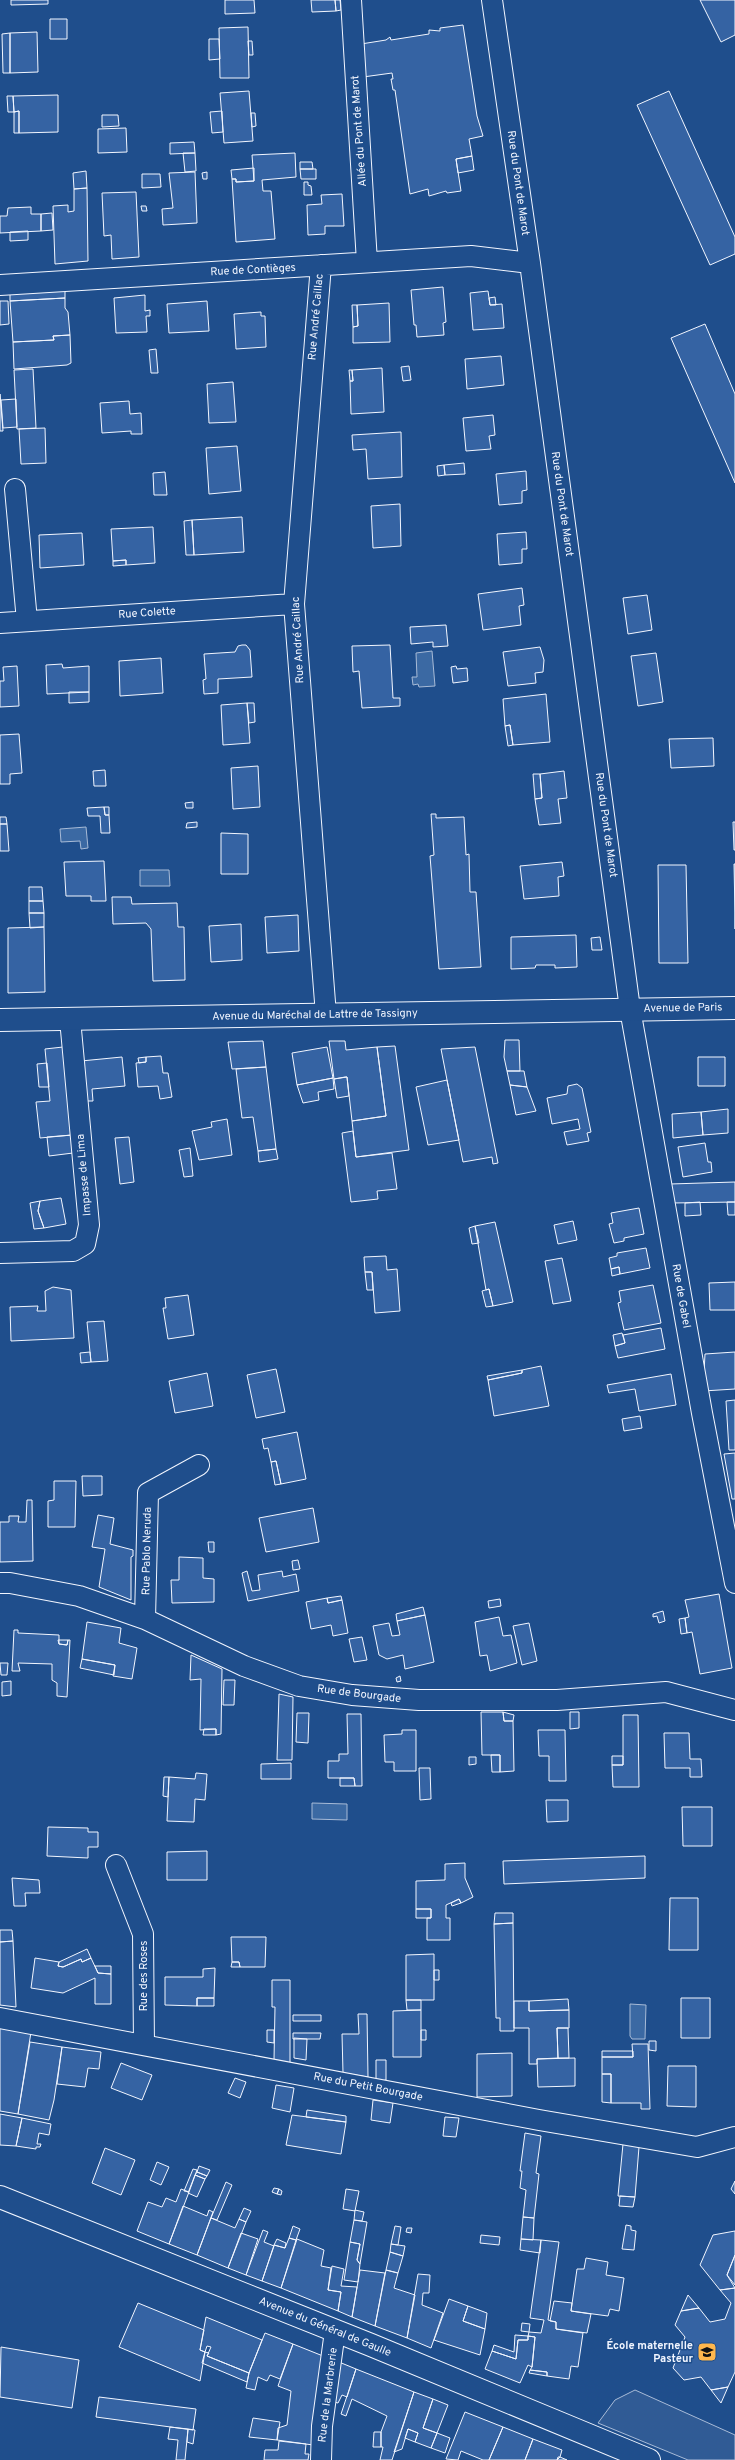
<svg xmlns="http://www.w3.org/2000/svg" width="735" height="2460" font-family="Overpass,sans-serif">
<rect width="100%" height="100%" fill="#1f4e8c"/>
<path fill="#305b95" stroke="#a8bbd7" d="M635,2390L735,2435V2460H688L598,2423L615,2400Z"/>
<path fill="#3b69a3" stroke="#a8bbd7" d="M432,651L435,686L419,687L418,684L413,685L412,677H417L416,653Z
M86,827L88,848L81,849L80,841L61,842L60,829Z
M140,870H169L170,886H140Z
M312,1803L347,1804V1820L312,1819Z
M630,2004L646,2005L645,2039H632L630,2036Z"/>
<path fill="#3563a3" stroke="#f2f6ff" d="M11,0H48V4L11,5Z
M225,0H254L255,13L225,14Z
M311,0H335L336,11L312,12Z
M335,0H340L341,10L336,11Z
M700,0H735V35L721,42Z
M50,19H67V39H50Z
M463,25L477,116L483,136L469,139L472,156L456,159L461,191L447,193L446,191L429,196L428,189L410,194L395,90H393L391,79H393L392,73L363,77L361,44L386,40L390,37L391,40L429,34V30L440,31V28Z
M248,27L249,78H220L219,28Z
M37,32L38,72L10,73V33Z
M10,33V73H3L2,34Z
M209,39H219L220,59L209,60Z
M248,41H252L253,55H249Z
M249,91L253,141L224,143L220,93Z
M669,91L735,237V254L710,265L637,105Z
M58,95V132L19,133V111L14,112L13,96Z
M7,96H13L14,112H8Z
M19,111V133H14V112Z
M222,111L223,132L212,133L210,112Z
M251,113H255L256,126L252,127Z
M102,115H118L119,126L102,127Z
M126,128L127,152L98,153V129Z
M194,142L195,153L170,154V143Z
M183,153H195L196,171L185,172Z
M295,153L296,177L262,180L263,191H271L275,239L236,242L232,179H236V182L254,181L252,155Z
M472,156L474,170L458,173L456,159Z
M300,162H312L313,169H300Z
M254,168V181L236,182V179H232L231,170Z
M300,169H316V179H301Z
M86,171L87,188L74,189L73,173Z
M195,172L197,223L163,225L162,209L173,208L169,173Z
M207,172V179H203L202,173Z
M142,174H160L161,187L142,188Z
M304,182H308V185L311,186L312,195H304Z
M87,188L88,261L55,264L53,206L68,205V212L74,211V189Z
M136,192L139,257L112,259L111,235L104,236L102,193Z
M342,194L344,226H325V234L308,235L307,205L322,204L321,195Z
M141,206H146L147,211H142Z
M31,207V214H41V231L0,233V216H7L8,208Z
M52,213L53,230L41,231V214Z
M28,231V240L10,241V232Z
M443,287L446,322L443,323L444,335L417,337L416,325H414L411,290Z
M65,290V298L10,301V294Z
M488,291L490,305L502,304L504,328L473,330L470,293Z
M145,295V311L150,310V316H146L147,332L116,333L114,298Z
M495,297L496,305H490L489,298Z
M65,298V308L68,312L70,335L53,336L54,340L13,342L10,301Z
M0,301H8L9,324L0,325Z
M207,301L209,331L169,333L167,304Z
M389,303L390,342L353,343V327L358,326L357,305Z
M352,305H357L358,326L353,327Z
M261,312V316H265L266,347L236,349L234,314Z
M705,324L735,394V483L671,338Z
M70,335L71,363L67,365L14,369L13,342L54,340L53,336Z
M156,349L158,373H151L149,350Z
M501,356L504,385L467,389L465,359Z
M409,366L411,380L403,381L401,367Z
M382,368L384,412L351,414L350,381H353L352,370Z
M33,369L36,428L17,429L14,370Z
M349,370H352L353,381H350Z
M233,382L236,422L209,423L207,384Z
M0,394L3,431H0Z
M16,399L17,427L3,428L1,400Z
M129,401L130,414L141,413L142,434H131V431L102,433L100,403Z
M493,415L495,435L489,436L491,449L466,451L463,418Z
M45,428L46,463L21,464L19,429Z
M401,432L402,477L368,479L366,449L353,450L352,435Z
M237,446L241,491L209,494L206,448Z
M464,463L465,474L445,475L444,465Z
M444,465L445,475L438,476L437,466Z
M526,471L527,490L522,491V503L499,505L496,474Z
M165,472L167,495H154L153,473Z
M400,504L401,546L373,548L371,506Z
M242,517L244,552L194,555L192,520Z
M192,520L194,555H186L184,521Z
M153,527L155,563L126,565V560L113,561L111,529Z
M526,532L527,549H522V563L499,565L497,534Z
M82,533L84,565L40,568L39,535Z
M126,560V565L113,566V561Z
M522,588L524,605L519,606L521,625L483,630L478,594Z
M647,595L652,630L628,634L623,598Z
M446,625L448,646L433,647V642L411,644L410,627Z
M242,645H246L250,650L252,677L218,679V693L204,694L203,680L206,679L204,654L235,652L238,646Z
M390,645L393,698H400V706L362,708L359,671L353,672L352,646Z
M540,647L544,660L543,672L535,673L536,683L508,686L503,652Z
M656,653L663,702L638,706L631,656Z
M161,658L163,693L120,696L119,661Z
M62,664L63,668L89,666V692L47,694L46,665Z
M17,666L19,706L0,707V681H4L3,667Z
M456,666L457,669L467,668L468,681L453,683L451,667Z
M69,692H89V702L69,703Z
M546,694L550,742L513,745L510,725L505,726L503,699Z
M247,703H254L255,722L249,723Z
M247,703L250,743L223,745L221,705Z
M510,725L513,745L508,746L505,726Z
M19,734L22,773L10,774V784H0V735Z
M713,738L714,766L671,768L669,739Z
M258,766L260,807L233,809L231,768Z
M105,770L106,786H94L93,771Z
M564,771L567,798L558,799L561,823L539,825L535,799L542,798L540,774Z
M533,774H540L542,798L535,799Z
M193,802V808H186L185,803Z
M104,807L105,815H109L110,833H101L100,816H88L87,808Z
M104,807H109V815H105Z
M431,814H436V818L464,817L466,855L469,854L470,892H476L481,967L439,969L430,856L434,855Z
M0,817H6L7,824H0Z
M197,822V827L186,828L187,823Z
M733,822H735V850H734Z
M0,824H7L9,851H0Z
M221,833L248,834V874H221Z
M104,861L106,901H91V896H66L64,862Z
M562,862L564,876L558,877L559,896L524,899L520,866Z
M734,864H735V929V913Z
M658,865H686L688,963H659Z
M29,887H42L43,901H29Z
M112,897H131L132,904L177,903L178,927H184L185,980L153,981L151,929L146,923L113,924Z
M29,901H43L44,913H29Z
M29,913H44V927L30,928Z
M298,915L299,951L267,953L265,917Z
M241,924L242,960L211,962L209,926Z
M44,927L45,992L8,993V928Z
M576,935L577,967L555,968V965H536L535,968L511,969V937Z
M600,937L602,950H592L591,938Z
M505,1040H519L520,1071H507L504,1057Z
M263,1041L266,1067L232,1069L228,1042Z
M329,1041H345L346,1050L377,1047L386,1116L352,1121L347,1077L334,1079Z
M395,1046L409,1150L356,1157L352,1121L386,1116L377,1047Z
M63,1047L72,1135L40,1138L36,1102L50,1101L45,1049Z
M327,1047L333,1078L297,1085L292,1053Z
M475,1047L498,1163L493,1164L492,1157L463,1162L441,1049Z
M161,1056L163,1073H168L172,1097L160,1099L158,1086L138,1087L136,1063L146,1062V1057Z
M122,1057L125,1086L92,1089L93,1101H84L81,1061Z
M146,1057V1062L139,1063L138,1058Z
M698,1057H725V1086H698Z
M47,1063L49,1087H39L37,1064Z
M266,1067L276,1149L258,1151L253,1117L242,1118L236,1069Z
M507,1071H524L527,1087L510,1085Z
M345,1077H347L349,1096L337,1098L334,1079Z
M333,1078L334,1089L318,1092L319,1100L303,1103L297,1085Z
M447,1080L459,1140L428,1145L416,1087Z
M577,1084L582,1088L591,1132L587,1133L589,1141L567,1145L564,1132L580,1129L578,1119L552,1124L547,1098L567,1094L568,1086Z
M510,1085L527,1087L536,1111L516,1115Z
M728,1109V1133L703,1135L701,1112Z
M701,1112L703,1135L673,1138L672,1114Z
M227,1119L232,1155L199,1160L192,1131L212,1127L211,1122Z
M353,1131L356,1157L392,1153L397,1189L377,1191L378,1199L351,1202L342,1133Z
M72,1135L73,1153L49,1156L47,1137Z
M129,1137L134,1182L120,1184L115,1138Z
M705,1143L708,1162H711L712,1172L683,1177L678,1147Z
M190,1148L193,1176L184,1177L179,1150Z
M276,1149L278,1159L259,1162L258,1151Z
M735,1182V1202L672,1203L670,1184Z
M61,1198L66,1224L44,1228L38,1211L40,1201Z
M40,1201L38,1211L44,1228L34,1229L30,1203Z
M700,1202L701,1215L685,1216V1203Z
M727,1202H735V1215H728Z
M639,1208L644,1234L624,1238V1241L614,1243L609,1224L613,1223L611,1213Z
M573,1221L577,1240L558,1244L554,1225Z
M495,1222L513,1302L493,1306L489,1289L486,1290L475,1226Z
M475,1226L479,1243L472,1244L469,1228Z
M646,1248L650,1268L620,1274L619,1267L611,1269L609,1258L617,1256V1253Z
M386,1256L387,1270L397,1269L400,1311L375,1313L372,1272H365L364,1257Z
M562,1258L571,1301L553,1304L545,1261Z
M619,1267L620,1274L612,1276L611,1269Z
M365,1272H372L373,1290H367Z
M735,1282V1310H710L709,1283Z
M653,1285L661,1323L624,1330L618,1303L621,1302L619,1291Z
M53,1287L71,1290L74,1338L11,1341L10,1307L38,1306L37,1311H46L45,1291Z
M489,1289L493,1306L486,1307L482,1291Z
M188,1295L194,1335L168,1339L163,1308H166L165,1298Z
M104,1321L108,1361L91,1362L87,1322Z
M661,1328L665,1349L618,1358L615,1346L625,1343L623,1335Z
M622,1333L625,1343L615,1346L613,1335Z
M90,1352L91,1362L81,1363L80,1353Z
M735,1352V1389L703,1391L705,1354Z
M541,1366L549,1406L494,1416L488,1380L522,1373V1370Z
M276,1369L285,1412L256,1418L247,1375Z
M522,1370V1373L488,1380L487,1376Z
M207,1373L213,1406L175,1413L169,1381Z
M671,1374L676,1405L639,1411L635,1389L609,1393L607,1385Z
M735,1400V1450H729L726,1401Z
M640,1416L642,1428L624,1431L622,1419Z
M297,1432L306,1479L281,1484L276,1461L271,1462L268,1448L264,1449L262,1439Z
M735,1453V1499H732L724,1454Z
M276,1461L281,1484L275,1485L271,1462Z
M82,1476H102V1495L83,1496Z
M54,1481H76L75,1527H48V1501L54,1500Z
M27,1500H32L33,1561L0,1562V1522H9V1516H19L18,1522H26Z
M313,1508L319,1542L266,1552L259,1518Z
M98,1515L114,1518L110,1544L133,1550V1556L131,1557V1600L99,1587L105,1549L92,1547Z
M208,1542H214V1552H209Z
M179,1557L203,1558V1578L214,1579V1602L172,1603L171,1580H179Z
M298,1560L300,1569L293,1570L292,1561Z
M247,1571L252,1591L260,1590L258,1575L282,1571L283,1577L296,1574L299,1591L248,1601L242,1573Z
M719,1594L732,1668L700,1674L692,1632L687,1633L685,1618L689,1617L685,1600Z
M341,1596L342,1600L328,1603L327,1598Z
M327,1598L328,1603L342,1600L348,1633L333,1636L331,1625L311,1629L306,1602Z
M500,1599L501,1606L489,1608L488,1601Z
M423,1607L425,1615L397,1621L396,1614Z
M663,1611L665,1621L659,1623L657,1616L653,1617V1614Z
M425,1615L434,1662L405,1669L403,1655L387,1659L379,1655L373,1626L389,1623L392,1636L400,1635L397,1621Z
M499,1617L503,1636L511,1635L517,1663L490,1671L487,1655L480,1656L475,1622Z
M685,1618L687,1633L681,1634L679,1619Z
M87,1622L121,1628L119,1643L137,1648L132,1679L113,1676L115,1665L82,1659Z
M529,1623L537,1661L522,1665L513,1626Z
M14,1630H18V1633L59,1635V1644L67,1645L68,1640H70L67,1697L57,1696V1683L52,1680V1664L18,1663L20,1671H12Z
M362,1637L367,1660L354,1662L349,1639Z
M58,1640H68L67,1645L59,1644Z
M191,1655L222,1669L221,1734L216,1735V1729L200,1730L201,1679L190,1680Z
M82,1659L115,1665L114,1675L80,1668Z
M0,1663H8L7,1675H1Z
M400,1676L401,1681L397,1682L396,1678Z
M224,1680H235L234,1705H223Z
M11,1681V1695L2,1696V1682Z
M279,1694L293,1697L292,1760H277Z
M481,1712H503L504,1721H513L514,1771L500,1772V1755H482Z
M503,1712L514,1715L513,1721H504Z
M570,1712H579V1728L570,1729Z
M297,1713H309L308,1743L296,1742Z
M347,1714H361L362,1786H355L354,1778H328V1761H339V1754H348Z
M623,1715H638L639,1787H613L612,1765H623Z
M204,1729H216V1735H203Z
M402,1730H416V1771H394V1762H385L384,1735L402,1734Z
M538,1730H565L566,1781H549V1756H539Z
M664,1733H689L690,1759H701L702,1777H690V1768H665Z
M491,1755H500V1772H492Z
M612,1756H623V1765H612Z
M469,1757H476V1764L469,1765Z
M291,1763V1779H261V1764Z
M419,1768H430L431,1799L420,1800Z
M196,1773L207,1774L205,1800L195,1799L194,1822L167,1821L169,1777L195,1779Z
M164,1777H169L168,1797L163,1796Z
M340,1778H354L355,1786H340Z
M546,1800H568V1821L547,1822Z
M682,1807H712V1846H683Z
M48,1827L88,1828V1832H98V1847H88V1858L47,1856Z
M207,1851V1880H167V1852Z
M645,1856V1878L504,1884L503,1861Z
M465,1863V1878L473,1897L461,1903L459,1899L446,1905V1918H450V1940H427V1918H431V1909H416V1881L445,1880V1864Z
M12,1878L39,1880L40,1893H25L26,1906H14Z
M670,1898H698V1950H669Z
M459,1899L461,1903L452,1906L451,1903Z
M416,1909H431V1918H416Z
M495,1913H513V1923L494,1924Z
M513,1923L514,2031H500V2018H496L494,1924Z
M0,1930H12L13,1941L0,1942Z
M231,1937H266L265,1967H240L239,1962H232Z
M13,1941L16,2007L0,2005V1942Z
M87,1949L91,1958L82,1962L81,1959L63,1967L58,1966L59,1962Z
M434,1954V2000H406V1955Z
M35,1958L59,1962L58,1966L63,1967L81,1959L82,1962L91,1958L98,1973L111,1974V2004H95V1978L63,1993L31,1988Z
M232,1962H239L240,1967H231Z
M95,1966H111V1974L98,1973Z
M215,1968L214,1998H197V2006L165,2005V1977H203V1969Z
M434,1970H439V1980H434Z
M272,1980H290V2064L274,2060L275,2007H272Z
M197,1998H214V2006H197Z
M681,1998H710V2038H681Z
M568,1999L569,2010L529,2011V2001Z
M406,2000H421V2010H407Z
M514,2001H529V2011L569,2010V2028H557L558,2058L537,2059V2064H529V2028H514Z
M421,2010V2057H393V2011Z
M358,2014H367L368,2077L343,2073L342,2034H359Z
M293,2015H321V2021H293Z
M0,2027L31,2032L18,2114L0,2111Z
M557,2028H568L569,2058H558Z
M267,2030H274V2043L267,2042Z
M421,2030H426V2040H421Z
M293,2033H321L320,2039H293Z
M294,2038L307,2039L306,2060L294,2058Z
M649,2041H656V2051L649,2050Z
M30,2042L62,2047L54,2100L49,2120L18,2114Z
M632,2044H648L650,2109H641V2103H611V2074H602V2057H633Z
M62,2047L101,2052L99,2069L88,2068L85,2087L57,2084Z
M602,2051H633V2057H602Z
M512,2053V2096L477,2097V2054Z
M575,2058V2086L538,2087L537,2059Z
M376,2060H386V2080L376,2082Z
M121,2063L152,2075L142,2100L111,2088Z
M668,2066H696V2107L667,2106Z
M602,2074H611V2103L602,2102Z
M235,2078L246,2082L240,2098L228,2093Z
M276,2085L294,2088L290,2112L272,2108Z
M373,2100L393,2103L390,2123L371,2120Z
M307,2110L346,2116V2122L306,2117Z
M0,2114L22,2118L16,2146L0,2145Z
M292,2115L346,2122L341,2154L286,2145Z
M445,2117L459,2118L456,2137L443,2136Z
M22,2118L51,2124L49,2135L39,2133L37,2144H41L40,2147H36V2149L16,2146Z
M525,2133L541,2136L536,2173L539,2174L534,2218L523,2217L526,2190L520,2188L522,2171H520Z
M623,2144L639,2147L635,2197L618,2196Z
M105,2148L135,2160L121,2195L92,2183Z
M157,2162L169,2167L161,2185L150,2180Z
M199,2166L210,2170L207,2176L197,2172Z
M193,2169L197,2170L189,2192L184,2191Z
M197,2172L207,2176L205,2179L195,2175Z
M195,2175L205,2179L197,2197L188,2193Z
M735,2181V2194L731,2189Z
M226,2182L232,2185L217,2220L211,2218Z
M274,2188L279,2189L277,2194L272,2192Z
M181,2189L189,2192L169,2244L137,2231L148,2202L162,2207L166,2198L176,2202Z
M279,2189L282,2191L281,2195L277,2194Z
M346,2189L359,2191L355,2211L343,2209Z
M620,2196L635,2197L633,2207L619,2206Z
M183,2206L207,2216L209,2210L213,2212L197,2255L169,2244Z
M244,2208L251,2211L246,2222L239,2219Z
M355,2210L364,2212L362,2221L354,2220Z
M523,2217L534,2218L533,2240L521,2239Z
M211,2218L235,2228L239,2219L246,2222L228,2268L197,2255Z
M354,2220L367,2222L360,2264L357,2260L360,2244L350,2242Z
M626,2225L631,2226V2230L636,2231L634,2250L622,2249Z
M293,2226L300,2229L296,2240L289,2238Z
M395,2226L401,2227L398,2245L391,2244Z
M407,2228H412L411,2233L406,2232Z
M263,2230L268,2232L264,2242L274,2246L262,2281L246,2275Z
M735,2231V2255L727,2275L735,2288L720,2290L700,2265L713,2235Z
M241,2233L258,2239L246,2275L228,2268Z
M481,2235L500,2237L499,2245L480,2243Z
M289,2238L296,2240L281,2288L262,2281L274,2245L285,2248Z
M277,2239L286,2243L285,2248L274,2245Z
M297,2239L324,2250L321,2266L331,2268L328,2290L341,2292L338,2311L281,2288Z
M521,2239L541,2240L540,2253L520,2250Z
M541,2240L559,2242L548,2320L556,2322V2329L583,2333L578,2367L571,2366L569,2379L547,2376V2372L530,2370L532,2367L535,2337L528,2336L529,2332L541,2333L544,2320L530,2318Z
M350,2242L360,2244L357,2260L360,2264L358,2282L344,2280Z
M391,2244L405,2246L403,2256L390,2252Z
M390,2252L403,2256L398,2273L386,2270Z
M735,2255V2285L727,2275Z
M586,2258L608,2262L606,2275L624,2278L619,2311L610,2309L608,2316L571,2311L577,2269H584Z
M332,2266L344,2269L341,2286L357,2287L352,2317L338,2311L341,2292L328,2290Z
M360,2270L385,2273L375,2326L352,2317Z
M386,2270L398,2273L394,2288L415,2295L407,2338L375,2326Z
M418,2274L430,2275L429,2293H423L422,2305L443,2313L431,2348L407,2338Z
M735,2288V2372L728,2387L711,2390L701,2377L684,2380L673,2368L685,2337L675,2325L681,2311L699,2308L710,2322L725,2319L731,2303L720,2290Z
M688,2295L699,2308L681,2311Z
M449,2299L468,2306L463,2321L485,2329L480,2355L434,2340Z
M554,2301L572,2303L571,2311L591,2314L587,2333L556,2329V2322L550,2321Z
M138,2303L204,2330L200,2350L205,2352L200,2381L119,2347Z
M468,2306L487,2313L485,2329L463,2321Z
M206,2317L262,2340L249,2373L207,2356L211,2347L207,2346L205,2352L200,2350Z
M522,2323L530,2324L529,2332L521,2331Z
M265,2333L293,2344L280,2379L270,2375L267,2381L258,2377L255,2390L246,2388L249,2373Z
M515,2335L528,2336V2340H518L516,2359L492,2351L494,2345L514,2352Z
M528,2336L535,2337L532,2367L528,2365L520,2383L485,2369L492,2351L516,2359L518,2340H528Z
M293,2344L323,2356L313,2445L277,2440L278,2428L287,2425L291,2391L278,2386Z
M1,2347L79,2360L72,2408L0,2397Z
M205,2352L209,2353L207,2356L249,2373L247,2382L202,2363Z
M339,2362L356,2369L347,2397L342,2395L338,2403L334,2402Z
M356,2369L414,2392L392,2460H380L383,2447H381V2432L387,2416L352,2399L346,2416L341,2414Z
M530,2370L547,2372V2376L529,2373Z
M728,2387L721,2403L711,2390Z
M414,2392L433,2399L423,2428L437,2433L431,2448L415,2442L418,2433L408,2429L402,2449L394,2452Z
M99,2397L196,2409L193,2430L96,2417Z
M433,2399L448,2405L437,2433L423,2428Z
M465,2412L503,2427L489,2460H483L461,2451L458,2460L446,2459Z
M253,2418L280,2422L277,2440L249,2437Z
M170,2427L188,2429L185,2460H176L178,2440L168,2439Z
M503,2427L533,2439L525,2460H489Z
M188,2429L195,2430L193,2444L187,2442Z
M408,2429L418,2433L415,2442L405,2438Z
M374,2432H381V2447H373Z
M437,2433L450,2438L445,2453L431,2448Z
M533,2439L562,2450L560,2457L557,2460H525Z
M279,2441L306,2444L305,2454H309L308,2460H264L265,2450H278Z
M558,2457H560L567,2460H557Z"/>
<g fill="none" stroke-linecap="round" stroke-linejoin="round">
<g stroke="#f2f6ff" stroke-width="22">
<path id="minor" d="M351,0L367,262
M492,0L530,263L630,1009L702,1413L735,1583
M321,265L294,604L326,1015
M0,285L471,256L530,263
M15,489L27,621
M0,623L294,604
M0,1253L73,1251L85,1244L89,1225L70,1019
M0,1583H10L79,1596L145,1619L244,1666L299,1686L352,1695L419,1700H557L666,1692L735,1710
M145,1619L148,1493L199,1465
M116,1865L143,1934L144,2045
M0,2018L539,2120L697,2147L735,2137
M321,2460L322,2426L335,2331"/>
</g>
<g stroke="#f2f6ff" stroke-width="24">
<path id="secondary" d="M0,1020L735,1008
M0,2197L371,2345L649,2460"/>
</g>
<use href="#minor" stroke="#1f4e8c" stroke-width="20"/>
<use href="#secondary" stroke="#1f4e8c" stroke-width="22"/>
</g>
<defs>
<g id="school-square" transform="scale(1)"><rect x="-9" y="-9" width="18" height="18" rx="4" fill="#ffb74d" stroke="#1f4e8c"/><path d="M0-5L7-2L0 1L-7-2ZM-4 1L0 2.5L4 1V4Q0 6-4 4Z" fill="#111"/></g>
</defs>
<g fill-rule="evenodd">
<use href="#school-square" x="707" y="2352"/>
</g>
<g text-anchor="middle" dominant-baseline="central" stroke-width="3" stroke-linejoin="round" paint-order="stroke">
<g font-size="11" fill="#f2f6ff" stroke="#1f4e8c">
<text transform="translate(359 131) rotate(-94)">Allée du Pont de Marot</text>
<text transform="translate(518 183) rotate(82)">Rue du Pont de Marot</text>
<text transform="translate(253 270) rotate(-3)">Rue de Contièges</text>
<text transform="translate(316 317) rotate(-85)">Rue André Caillac</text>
<text transform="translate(562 504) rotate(82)">Rue du Pont de Marot</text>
<text transform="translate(147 613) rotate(-4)">Rue Colette</text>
<text transform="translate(298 640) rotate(-93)">Rue André Caillac</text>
<text transform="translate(606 825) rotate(82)">Rue du Pont de Marot</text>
<text transform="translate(683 1008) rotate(-1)">Avenue de Paris</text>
<text transform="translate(315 1015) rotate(-1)">Avenue du Maréchal de Lattre de Tassigny</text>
<text transform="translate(84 1175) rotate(-95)">Impasse de Lima</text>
<text transform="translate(681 1296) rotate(80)">Rue de Gabel</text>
<text transform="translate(147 1551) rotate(-89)">Rue Pablo Neruda</text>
<text transform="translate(359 1694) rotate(7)">Rue de Bourgade</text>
<text transform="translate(144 1976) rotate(-90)">Rue des Roses</text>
<text transform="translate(368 2087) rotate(11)">Rue du Petit Bourgade</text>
<text transform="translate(325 2327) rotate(22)">Avenue du Général de Gaulle</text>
<text transform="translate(328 2395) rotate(-83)">Rue de la Marbrerie</text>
</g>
<g font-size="11" font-weight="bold" fill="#f2f6ff" stroke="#1f4e8c" text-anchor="end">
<text x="693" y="2346">École maternelle<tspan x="693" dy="13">Pasteur</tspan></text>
</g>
</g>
</svg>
